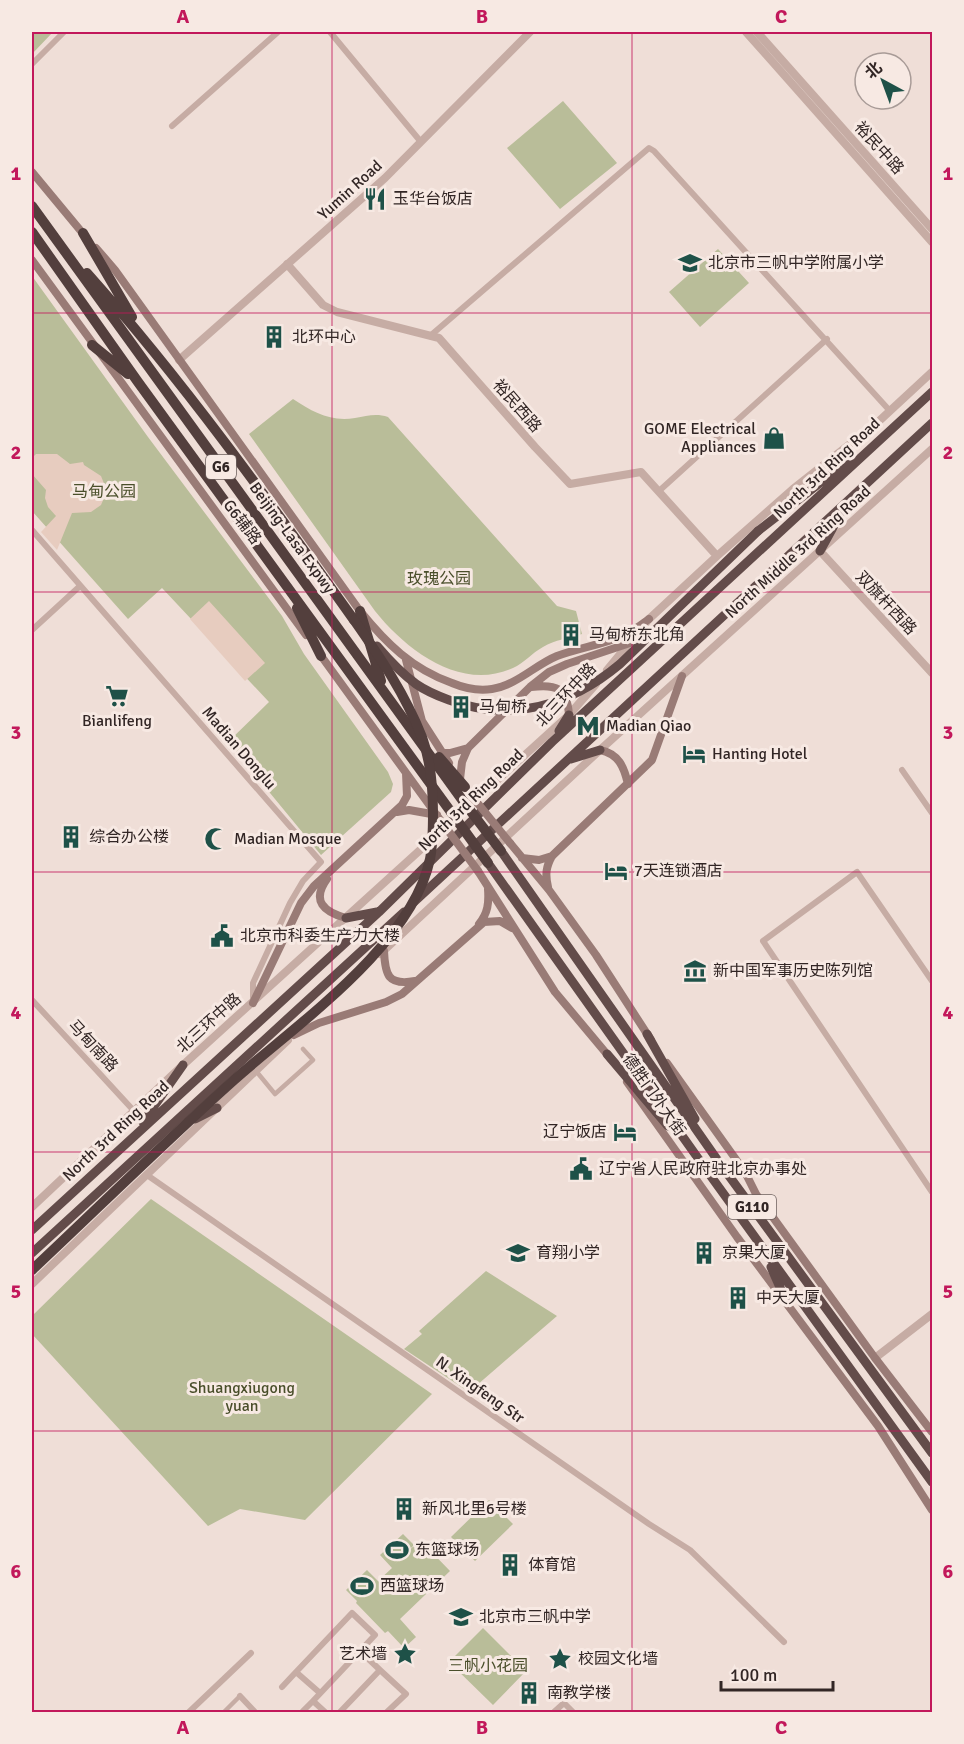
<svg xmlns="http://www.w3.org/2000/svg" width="964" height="1744" font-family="Signika,'Noto Sans SC',sans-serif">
<rect width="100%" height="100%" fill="#efded7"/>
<path fill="#b9bd99" d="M32,32H53L32,54Z
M563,101L617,163L560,209L507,148Z
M718,249L749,283L700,327L669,292Z
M32,276L148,437L282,616L304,654L388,772L393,784L391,792L321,855L228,742L269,702L162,588L128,619L32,511Z
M293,399C313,412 330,422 355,418C367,416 376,413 388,417L557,606L576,611L582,634C569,638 555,640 543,647C532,653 524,663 513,668C461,692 406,650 375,611L249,434Z
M151,1199L432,1394L305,1520L240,1509L208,1526L32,1334V1316Z
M486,1271L557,1316L469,1392L404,1349L422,1334L419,1331Z
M489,1500L513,1524L475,1561L451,1537Z
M403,1534L414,1545L395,1564L420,1540L450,1571L400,1619L416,1637L404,1648L388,1631L385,1633L356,1603L357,1601L346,1590L367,1570L378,1581L392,1568L380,1555Z
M483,1628L526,1671L493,1705L449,1662Z"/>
<path fill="#e7ccbf" d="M36,454H57L70,464L83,462L84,465L101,476L107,491L101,505L91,512L72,513L57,550L41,532L56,516L48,507L45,498L46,490L32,474V458Z
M209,601L265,663L245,681L190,619Z"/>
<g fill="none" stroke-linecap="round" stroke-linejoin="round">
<path stroke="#c6aca4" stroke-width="4.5" d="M256,1071L275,1094L313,1060L303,1049
M224,1712L240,1696"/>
<path stroke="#c6aca4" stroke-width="6" d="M330,32L421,142
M32,64L64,32
M172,126L278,32
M430,336L649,148L654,151L890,411
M659,491L827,339
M32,530L321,862L303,881L290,903L253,983V1001
M32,630L80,586
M902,770L932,813
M932,981L857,872L763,941L932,1192
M32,1000L134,1111
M147,1175L649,1524L690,1550L784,1642
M282,1687L296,1672
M320,1693L296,1672L352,1613L375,1635L360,1651
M240,1696L255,1712
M189,1712L251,1653
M304,1712L303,1711L313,1701
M325,1712L313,1701L360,1651L380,1670
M340,1712L380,1670L406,1694L387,1712
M554,1712L564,1703L573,1712"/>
<path stroke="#c6aca4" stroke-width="8" d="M746,32L932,242
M757,32L932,229
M287,264L323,305L337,312L439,338L535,447L570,484L641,472L717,556
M179,360L385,178L530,32
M820,551L932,673
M607,670L649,619L717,556L793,489L878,422L932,372
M380,954L600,750L932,449
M32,1207L183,1065L569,715L596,684
M32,1284L288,1040
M875,1358L932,1314"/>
<path stroke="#997b76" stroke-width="8" d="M32,172L85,236
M96,248L115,270L360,611C386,643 412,669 452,683C464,688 479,691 492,689C517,685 535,665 557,656C578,648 601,645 622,636C632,632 641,625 649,619
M32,260L306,635
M319,653L441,821
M406,660L422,721L449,763
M531,687C556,684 567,687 569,715
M600,750C619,754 624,767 628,784
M443,753H450L468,748
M460,779L462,762L468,748L530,687L549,672L567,664L630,643
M397,812L409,810L437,815
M510,843L549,890L596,955L651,1040
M522,858L539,860L552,856
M478,871L555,992L611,1059
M327,879C311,901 324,912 346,918
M548,887C545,874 546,867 552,856L652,760L682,676
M479,924C488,913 489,903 488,889
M384,951C385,975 388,986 415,981
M253,1003L301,903L314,886L402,805L407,796L406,773
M294,1035L319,1023L386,1002L402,994L484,922L500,921L512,928
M667,1063L745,1172L756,1194L875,1358L932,1432
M627,1082L737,1237L878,1426L932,1510"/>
<path stroke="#634c4a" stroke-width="9" d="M758,531L852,458
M820,551L842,511
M559,731L569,715
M571,759L600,750
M501,851L721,1165L932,1453
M488,863L710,1175L932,1482
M414,902L932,423
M346,918L377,912
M647,1034L695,1119
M607,1054L668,1126
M195,1119L217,1108
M143,1122L183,1065
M32,1230L379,912L552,742L932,392
M32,1253L404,912
M771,1267L786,1301"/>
<path stroke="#533f3d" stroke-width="10" d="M32,206L463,801
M32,232L138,382L451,812
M83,233L132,317
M87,273C184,382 269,501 354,620
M92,345L128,374
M297,608L321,656
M360,611L381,681
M439,757L465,787"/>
<path stroke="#997b76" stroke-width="8" d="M471,795L510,843
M441,821L478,871"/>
<path stroke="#634c4a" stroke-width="9" d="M377,646C389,660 401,673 416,684C426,691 438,696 449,700C511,723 570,706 620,664L758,531"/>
<path stroke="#533f3d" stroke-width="10" d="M463,801L501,851
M451,812L488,863
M32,1270C99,1207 165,1142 234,1080C297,1024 412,945 430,859C433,844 433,828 433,813C433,787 431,762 422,737C405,694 380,657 354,620"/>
</g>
<path fill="none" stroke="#c2185b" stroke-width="1.5" stroke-opacity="0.55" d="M332,32V1712M632,32V1712M32,313H932M32,592H932M32,872H932M32,1152H932M32,1431H932"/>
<defs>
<g id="restaurant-bare" transform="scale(1.8)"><path d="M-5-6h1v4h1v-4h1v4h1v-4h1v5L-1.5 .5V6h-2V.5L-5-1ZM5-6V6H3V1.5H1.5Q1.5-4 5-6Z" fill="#1e5148" stroke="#f7e9e3" stroke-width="2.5" paint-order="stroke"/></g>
<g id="school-bare" transform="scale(1.8)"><path d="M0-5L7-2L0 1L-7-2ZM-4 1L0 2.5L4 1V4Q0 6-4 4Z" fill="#1e5148" stroke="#f7e9e3" stroke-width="2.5" paint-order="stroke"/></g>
<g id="building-bare" transform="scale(1.8)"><path d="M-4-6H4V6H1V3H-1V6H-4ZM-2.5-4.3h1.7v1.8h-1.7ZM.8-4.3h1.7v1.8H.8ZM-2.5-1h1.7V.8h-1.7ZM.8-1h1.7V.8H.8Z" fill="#1e5148" stroke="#f7e9e3" stroke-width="2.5" paint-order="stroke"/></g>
<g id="shop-bare" transform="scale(1.8)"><path d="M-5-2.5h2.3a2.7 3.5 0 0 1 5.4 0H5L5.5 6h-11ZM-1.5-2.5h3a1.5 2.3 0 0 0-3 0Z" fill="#1e5148" stroke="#f7e9e3" stroke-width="2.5" paint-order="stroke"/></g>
<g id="supermarket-bare" transform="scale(1.8)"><path d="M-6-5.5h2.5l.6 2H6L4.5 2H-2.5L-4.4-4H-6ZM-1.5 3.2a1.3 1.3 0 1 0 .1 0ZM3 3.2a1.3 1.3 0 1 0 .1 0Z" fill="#1e5148" stroke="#f7e9e3" stroke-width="2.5" paint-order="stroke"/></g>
<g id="metro-bare" transform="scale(1.8)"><path d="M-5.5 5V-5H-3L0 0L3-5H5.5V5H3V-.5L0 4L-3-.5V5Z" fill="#1e5148" stroke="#f7e9e3" stroke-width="2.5" paint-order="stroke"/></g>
<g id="hotel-bare" transform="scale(1.8)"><path d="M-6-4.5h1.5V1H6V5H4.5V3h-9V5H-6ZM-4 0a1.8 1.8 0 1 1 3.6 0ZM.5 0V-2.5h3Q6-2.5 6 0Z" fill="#1e5148" stroke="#f7e9e3" stroke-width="2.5" paint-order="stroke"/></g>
<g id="mosque-bare" transform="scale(1.8)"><path d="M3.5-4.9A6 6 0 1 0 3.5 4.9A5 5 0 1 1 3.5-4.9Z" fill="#1e5148" stroke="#f7e9e3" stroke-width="2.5" paint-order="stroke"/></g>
<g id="civic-bare" transform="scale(1.8)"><path d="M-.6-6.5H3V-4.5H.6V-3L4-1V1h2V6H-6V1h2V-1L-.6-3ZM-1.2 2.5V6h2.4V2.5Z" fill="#1e5148" stroke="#f7e9e3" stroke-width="2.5" paint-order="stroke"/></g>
<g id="museum-bare" transform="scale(1.8)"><path d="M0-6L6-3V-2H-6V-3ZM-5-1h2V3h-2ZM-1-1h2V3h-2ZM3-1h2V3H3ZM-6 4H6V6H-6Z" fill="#1e5148" stroke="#f7e9e3" stroke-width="2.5" paint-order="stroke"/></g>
<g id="stadium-bare" transform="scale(1.8)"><path d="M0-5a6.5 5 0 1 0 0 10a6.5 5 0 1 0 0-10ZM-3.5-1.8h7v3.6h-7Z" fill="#1e5148" stroke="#f7e9e3" stroke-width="2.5" paint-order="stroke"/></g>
<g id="sight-bare" transform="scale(1.8)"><path d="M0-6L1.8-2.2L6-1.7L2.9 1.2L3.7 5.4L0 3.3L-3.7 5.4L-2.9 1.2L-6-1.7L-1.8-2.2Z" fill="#1e5148" stroke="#f7e9e3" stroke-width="2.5" paint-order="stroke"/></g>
</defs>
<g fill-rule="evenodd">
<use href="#restaurant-bare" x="375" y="199"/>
<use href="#school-bare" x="690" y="263"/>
<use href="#building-bare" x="274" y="337"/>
<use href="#shop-bare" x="774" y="438"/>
<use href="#building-bare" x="571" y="635"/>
<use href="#supermarket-bare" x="117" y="696"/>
<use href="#building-bare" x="461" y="707"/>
<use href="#metro-bare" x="588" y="726"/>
<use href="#hotel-bare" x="694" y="754"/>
<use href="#building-bare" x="71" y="837"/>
<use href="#mosque-bare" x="216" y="839"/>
<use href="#hotel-bare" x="616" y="871"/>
<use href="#civic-bare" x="222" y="936"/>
<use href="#museum-bare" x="695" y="971"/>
<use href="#hotel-bare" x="625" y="1132"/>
<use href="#civic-bare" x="581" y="1169"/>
<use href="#school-bare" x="518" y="1253"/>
<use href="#building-bare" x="704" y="1253"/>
<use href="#building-bare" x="738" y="1298"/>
<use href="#building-bare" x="404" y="1509"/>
<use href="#stadium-bare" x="397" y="1550"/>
<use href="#building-bare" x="510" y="1565"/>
<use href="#stadium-bare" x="362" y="1586"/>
<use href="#school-bare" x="461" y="1617"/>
<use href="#sight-bare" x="405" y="1654"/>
<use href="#sight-bare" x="560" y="1659"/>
<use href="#building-bare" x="529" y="1693"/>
</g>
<g text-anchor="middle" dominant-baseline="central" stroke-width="6" stroke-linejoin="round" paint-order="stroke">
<g fill="#f7e9e3" stroke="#6d605e" stroke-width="1.5">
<rect x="206" y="455" width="30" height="24" rx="4.5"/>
<rect x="728" y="1195" width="48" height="24" rx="4.5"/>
</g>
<g font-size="15" font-weight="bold" fill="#322625">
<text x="221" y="467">G6</text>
<text x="752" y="1207">G110</text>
</g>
<g font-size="16" fill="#322625" stroke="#f7e9e3">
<text transform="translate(879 148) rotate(48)">裕民中路</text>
<text transform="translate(350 190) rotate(-42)">Yumin Road</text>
<text transform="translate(517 406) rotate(49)">裕民西路</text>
<text transform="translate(827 468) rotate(-43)">North 3rd Ring Road</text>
<text transform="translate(242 522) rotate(53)">G6辅路</text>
<text transform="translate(292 538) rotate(54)">Beijing-Lasa Expwy</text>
<text transform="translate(798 552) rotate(-42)">North Middle 3rd Ring Road</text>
<text transform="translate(886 603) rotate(47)">双旗杆西路</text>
<text transform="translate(566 695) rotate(-47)">北三环中路</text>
<text transform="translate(239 748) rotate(49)">Madian Donglu</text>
<text transform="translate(471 800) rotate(-44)">North 3rd Ring Road</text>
<text transform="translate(209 1023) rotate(-42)">北三环中路</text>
<text transform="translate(93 1046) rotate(47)">马甸南路</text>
<text transform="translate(654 1095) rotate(55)">德胜门外大街</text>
<text transform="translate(116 1131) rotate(-43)">North 3rd Ring Road</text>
<text transform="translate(480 1390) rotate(35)">N. Xingfeng Str</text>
</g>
<g font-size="16" fill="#322625" stroke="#f7e9e3" text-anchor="start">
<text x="393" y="199">玉华台饭店</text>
<text x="708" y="263">北京市三帆中学附属小学</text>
<text x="292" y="337">北环中心</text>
<text x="756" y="429" text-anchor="end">GOME Electrical<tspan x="756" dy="18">Appliances</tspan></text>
<text x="589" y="635">马甸桥东北角</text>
<text x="479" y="707">马甸桥</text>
<text x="117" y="721" text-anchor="middle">Bianlifeng</text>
<text x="606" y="726">Madian Qiao</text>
<text x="712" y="754">Hanting Hotel</text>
<text x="89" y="837">综合办公楼</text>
<text x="234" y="839">Madian Mosque</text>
<text x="634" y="871">7天连锁酒店</text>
<text x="240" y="936">北京市科委生产力大楼</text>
<text x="713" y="971">新中国军事历史陈列馆</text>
<text x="607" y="1132" text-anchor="end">辽宁饭店</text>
<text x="599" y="1169">辽宁省人民政府驻北京办事处</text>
<text x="536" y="1253">育翔小学</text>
<text x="722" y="1253">京果大厦</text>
<text x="756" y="1298">中天大厦</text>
<text x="422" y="1509">新风北里6号楼</text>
<text x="415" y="1550">东篮球场</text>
<text x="528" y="1565">体育馆</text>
<text x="380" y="1586">西篮球场</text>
<text x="479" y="1617">北京市三帆中学</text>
<text x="387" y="1654" text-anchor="end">艺术墙</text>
<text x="578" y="1659">校园文化墙</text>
<text x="547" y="1693">南教学楼</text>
</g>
<g font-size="16" fill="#4a4f2b" stroke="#f7e9e3">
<text x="104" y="492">马甸公园</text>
<text x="439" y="579">玫瑰公园</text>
<text x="242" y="1388">Shuangxiugong<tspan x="242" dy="18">yuan</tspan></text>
<text x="488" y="1666">三帆小花园</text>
</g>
</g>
<rect width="964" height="1744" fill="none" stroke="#f7e9e3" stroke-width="66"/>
<g transform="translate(883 81) rotate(319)"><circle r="28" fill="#f7e9e3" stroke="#a89b97" stroke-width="1.5"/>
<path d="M0-4.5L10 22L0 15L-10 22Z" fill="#1e5148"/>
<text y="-9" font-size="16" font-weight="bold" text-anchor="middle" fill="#322625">北</text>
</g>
<path d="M721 1681v9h112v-9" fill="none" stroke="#322625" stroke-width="3"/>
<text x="730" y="1681" font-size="18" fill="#322625" stroke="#f7e9e3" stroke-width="4.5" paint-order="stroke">100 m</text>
<rect x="33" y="33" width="898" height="1678" fill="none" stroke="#c2185b" stroke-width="2"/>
<g font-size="20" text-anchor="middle" font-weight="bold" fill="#c2185b">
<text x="183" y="23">A</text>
<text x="482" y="23">B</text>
<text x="781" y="23">C</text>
<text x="16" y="180">1</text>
<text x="948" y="180">1</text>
<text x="16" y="459">2</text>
<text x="948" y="459">2</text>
<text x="16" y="739">3</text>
<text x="948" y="739">3</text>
<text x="16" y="1019">4</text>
<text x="948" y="1019">4</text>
<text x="16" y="1298">5</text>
<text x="948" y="1298">5</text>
<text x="16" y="1578">6</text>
<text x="948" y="1578">6</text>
<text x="183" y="1734">A</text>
<text x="482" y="1734">B</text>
<text x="781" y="1734">C</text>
</g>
</svg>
